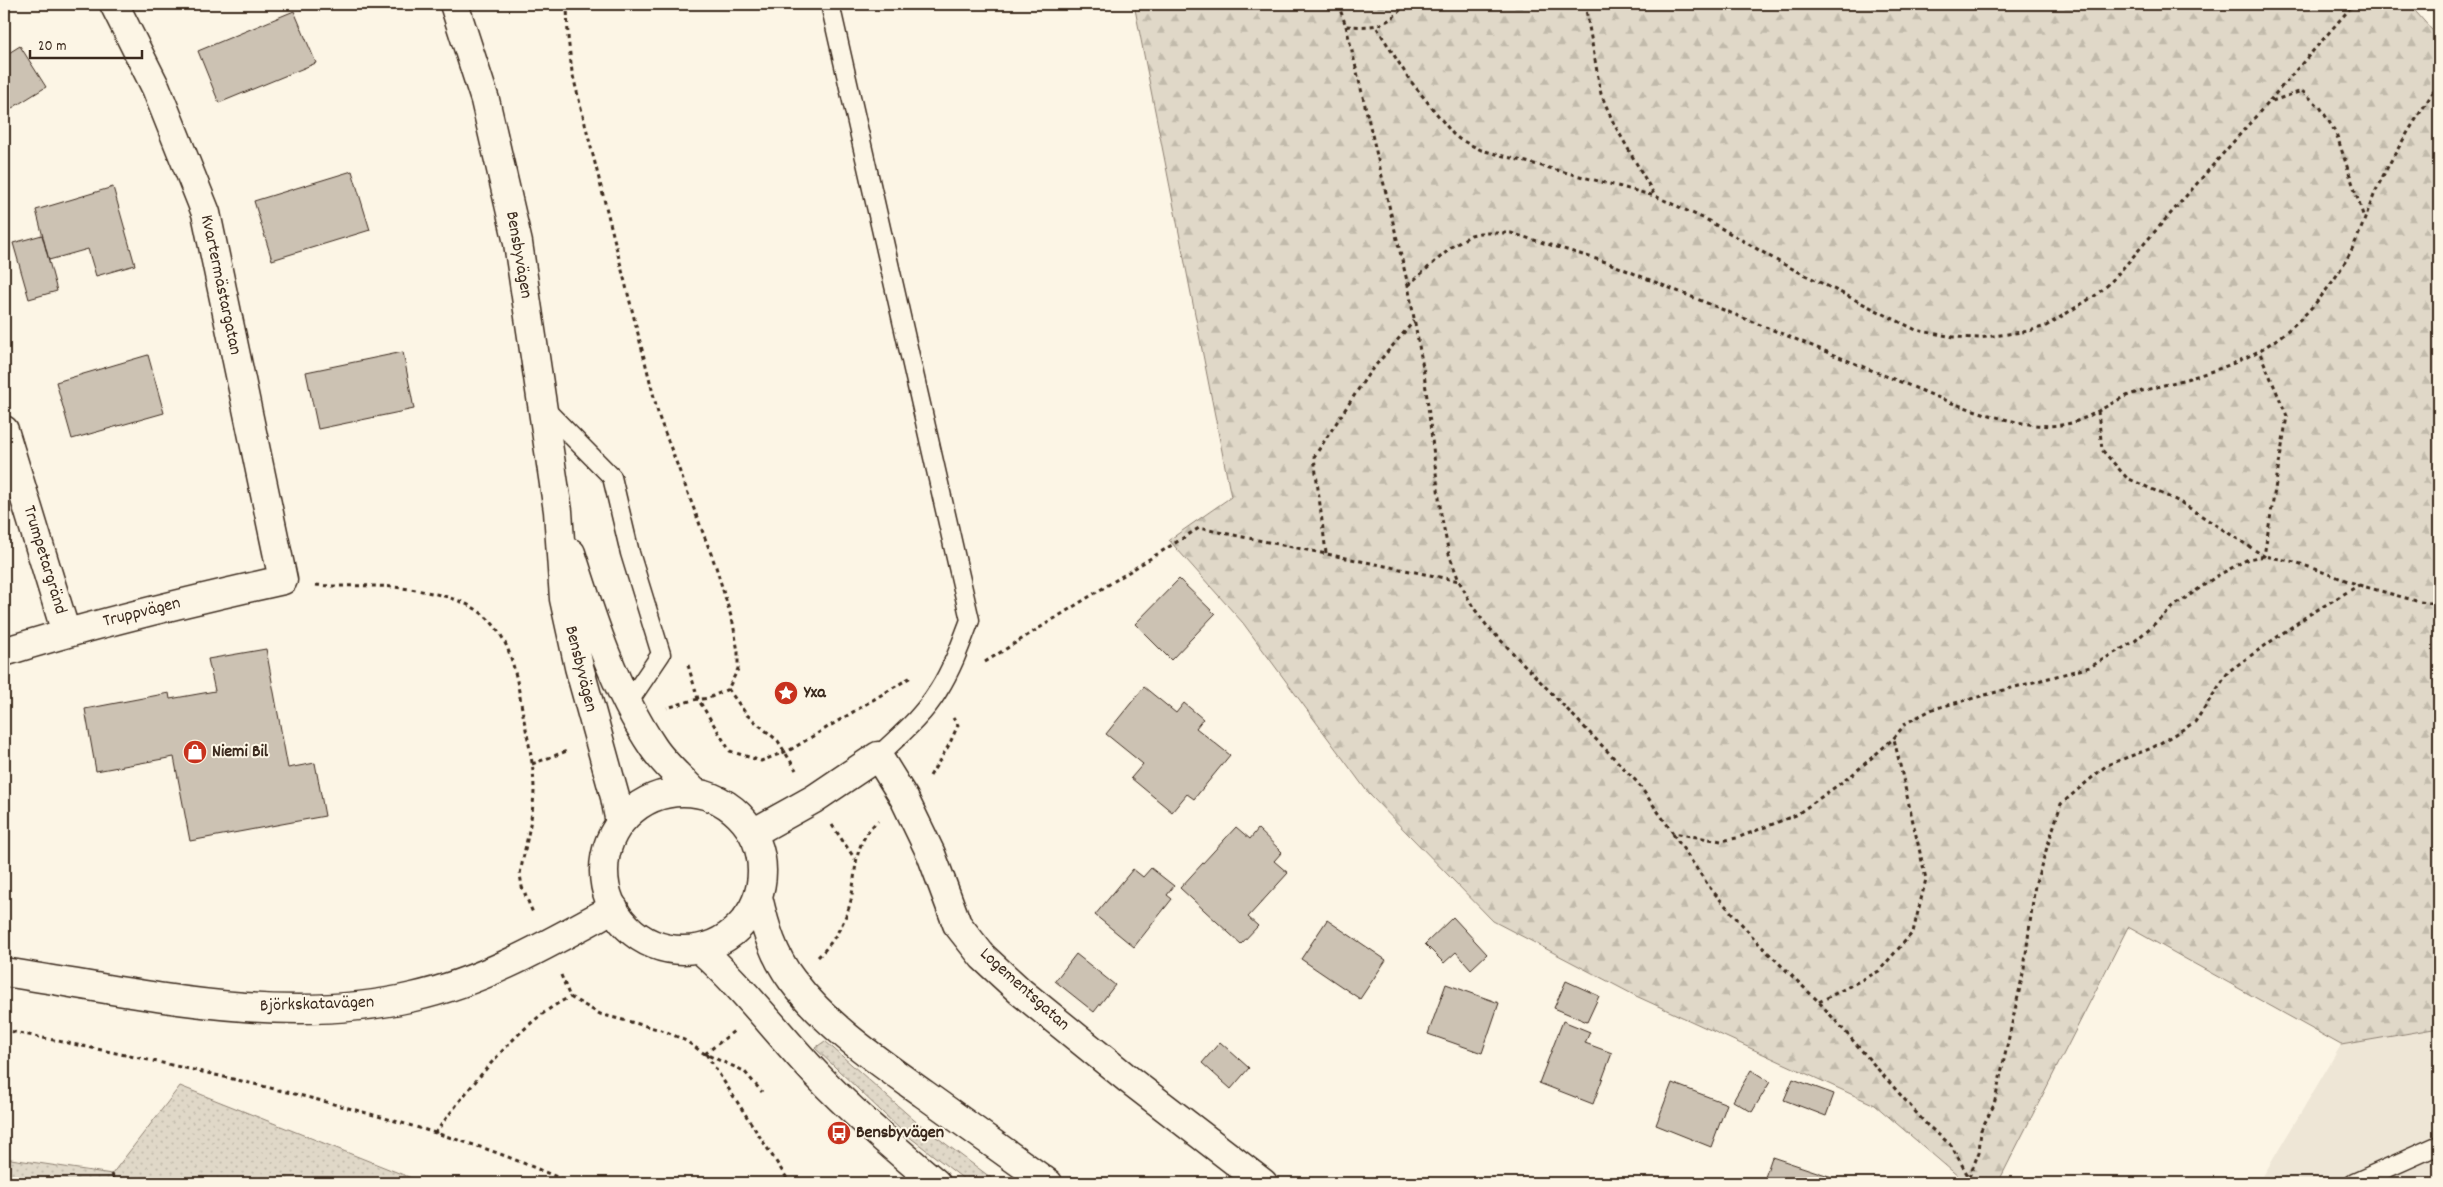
<svg xmlns="http://www.w3.org/2000/svg" width="2443" height="1187" font-family="Dekko,sans-serif">
<defs>
<pattern id="grass-dots" width="8" height="8" patternUnits="userSpaceOnUse" patternTransform="scale(1.25)"><rect width="8" height="8" fill="#e0d8c8"/><path d="M2 2h.1M6 6h.1" fill="none" stroke="#c1baab" stroke-width="1.8" stroke-linecap="round"/></pattern>
<pattern id="forest-firs" width="22" height="20" patternUnits="userSpaceOnUse" patternTransform="scale(1.25)"><rect width="22" height="20" fill="#e0d8c8"/><path d="M5 1l3.5 6h-7zM16 11l3.5 6h-7z" fill="#c1baab"/></pattern>
</defs>
<rect width="100%" height="100%" fill="#fcf5e5"/>
<filter id="ink" filterUnits="userSpaceOnUse"><feTurbulence type="fractalNoise" baseFrequency=".02" numOctaves="2"/><feDisplacementMap in="SourceGraphic" scale="10" xChannelSelector="R" yChannelSelector="G"/><feConvolveMatrix kernelMatrix="1 2 1 2 8 2 1 2 1" color-interpolation-filters="sRGB"/></filter>
<g filter="url(#ink)">
<path fill="#eee6d6" d="M2439,1028V1183H2259L2341,1045Z"/>
<path fill="url(#grass-dots)" stroke="#8e8173" d="M825,1041L914,1120L998,1183H969L903,1132L815,1048Z
M180,1086L424,1183H4V1158L112,1174Z"/>
<path fill="url(#forest-firs)" stroke="#8e8173" d="M1134,4H2409L2439,38V1028L2341,1045L2128,927L1998,1183H1966L1875,1105L1636,996L1493,921L1369,794L1243,623L1169,540L1231,497Z"/>
<path fill="#ccc2b3" stroke="#3b2a1e" d="M294,11L316,63L219,103L198,51Z
M20,46L46,87L4,113V56Z
M352,171L370,230L272,260L254,201Z
M113,187L135,265L96,276L88,249L49,260L36,210Z
M42,235L57,291L29,299L13,243Z
M403,352L414,409L318,429L306,372Z
M148,355L164,413L72,439L56,382Z
M1179,579L1215,614L1171,660L1135,624Z
M266,649L288,768L315,763L325,816L190,841L174,757L96,771L85,709L169,693L170,699L215,691L208,659Z
M1144,687L1176,713L1184,703L1203,719L1196,728L1230,755L1194,799L1187,794L1172,812L1131,778L1143,764L1106,734Z
M1236,827L1250,839L1258,829L1282,852L1274,861L1288,873L1248,917L1258,926L1241,944L1180,888Z
M1151,868L1174,886L1167,895L1172,899L1134,947L1095,915L1133,869L1143,877Z
M1453,917L1487,954L1471,969L1456,952L1444,963L1425,944Z
M1327,920L1386,960L1360,999L1301,959Z
M1076,954L1115,985L1094,1012L1055,981Z
M1566,981L1599,996L1587,1022L1554,1008Z
M1446,984L1499,1003L1482,1053L1428,1034Z
M1563,1021L1590,1032L1585,1043L1612,1053L1593,1104L1539,1083Z
M1220,1042L1249,1068L1231,1089L1202,1063Z
M1751,1070L1770,1082L1752,1112L1733,1101Z
M1793,1079L1834,1094L1826,1116L1784,1100Z
M1672,1083L1727,1104L1711,1147L1656,1125Z
M1772,1157L1832,1177L1830,1183H1763Z"/>
<g fill="none" stroke-linecap="round" stroke-linejoin="round">
<g stroke="#3b2a1e" stroke-width="21">
<path id="service" d="M830,4L970,620C961,644 952,669 938,691C923,716 899,736 878,756
M543,407L612,477L630,553L661,654L628,703
M2354,1183L2439,1145"/>
</g>
<g stroke="#3b2a1e" stroke-width="31">
<path id="minor" d="M4,430L66,633
M4,652C96,623 189,601 283,580L206,213L156,88L114,4
M753,833L814,799L878,756L904,798L931,854L957,924L983,957L1021,992L1128,1079L1263,1183
M4,972C136,992 280,1028 413,997C485,981 550,943 614,908"/>
</g>
<g stroke="#3b2a1e" stroke-width="31">
<path id="secondary" d="M454,4L485,100L518,243L558,511L564,599L579,667L615,797L620,823
M571,553C592,619 614,689 653,747C664,764 681,778 695,793
M604 871a79 79 0 1 1 158 0a79 79 0 1 1-158 0Z
M758,897C765,927 773,955 792,980C827,1027 878,1061 924,1094C966,1124 1007,1154 1048,1183
M700,949C743,987 777,1033 817,1075C854,1114 895,1149 936,1183"/>
</g>
<path stroke="#3b2a1e" stroke-width="3" stroke-dasharray="4 4" stroke-linecap="butt" d="M567,4L568,37L572,72L659,417L716,567L733,623L738,652V669L728,689L709,698L693,700L667,708
M1338,4L1346,26C1374,27 1387,28 1405,4
M1585,4L1601,94L1614,124L1655,196
M1346,26L1408,285L1424,373L1441,514L1449,554L1459,581L1473,607L1487,626L1637,782L1673,833L1721,841L1737,838L1796,815L1852,775L1893,739L1906,723L1933,709L2090,667L2135,641L2177,604L2217,576L2248,559L2264,556L2295,562L2359,585L2420,602L2439,604
M1377,28L1409,79L1453,134L1459,139L1481,150L1655,196L1707,220L1783,264L1916,330L1953,337L1979,338L2029,331L2046,326L2096,295L2109,284L2354,4
M2272,101L2302,91L2320,107L2336,133L2364,218
M1408,285L1452,247L1471,235L1480,233H1511L1606,262L1952,403C1987,414 2041,435 2077,421C2097,414 2115,399 2135,393C2176,381 2223,372 2260,350C2299,327 2333,288 2353,247C2363,227 2369,205 2379,184C2396,149 2418,116 2439,83
M2098,411L2102,450L2127,478L2180,502L2264,556L2287,416L2259,351
M1326,553L1314,457L1369,373L1414,321
M316,585C335,587 354,585 373,586C398,586 436,592 459,601C512,621 515,671 524,720C529,743 534,767 534,791C533,818 525,847 520,874L522,887L533,913
M985,662L1199,528L1459,581
M688,665L698,699L730,751L761,761L790,750L911,677
M728,689L747,715L778,741L796,770
M532,764L567,751
M930,776L949,745L958,725L953,718
M832,825L855,859
M1673,834L1710,888L1760,945L1819,1002L1927,1125L1951,1145L1972,1183
M818,957C833,943 846,921 851,900C857,870 852,844 878,821
M561,975L570,997L600,1014L665,1031L686,1041L705,1054L744,1071L762,1092
M1819,1002L1879,971L1913,932L1926,879L1894,739
M4,1030C163,1062 323,1096 477,1146C509,1156 541,1171 572,1183
M705,1054L734,1031
M706,1054L790,1183
M435,1133C468,1090 520,1020 570,997
M112,1174L115,1183
M1969,1177L1979,1152L1981,1130L1994,1105L2024,969L2035,885L2061,804L2107,765L2152,748L2195,722L2229,671L2307,616L2359,585"/>
<use href="#service" stroke="#fcf5e5" stroke-width="18"/>
<use href="#minor" stroke="#fcf5e5" stroke-width="28"/>
<use href="#secondary" stroke="#fcf5e5" stroke-width="28"/>
</g>
</g>
<defs>
<g id="sight-disc" transform="scale(1.25)"><circle r="9.5" fill="#c8321e" stroke="#fcf5e5"/><path d="M0-6L1.8-2.2L6-1.7L2.9 1.2L3.7 5.4L0 3.3L-3.7 5.4L-2.9 1.2L-6-1.7L-1.8-2.2Z" fill="#fff"/></g>
<g id="shop-disc" transform="scale(1.25)"><circle r="9.5" fill="#c8321e" stroke="#fcf5e5"/><path d="M-5-2.5h2.3a2.7 3.5 0 0 1 5.4 0H5L5.5 6h-11ZM-1.5-2.5h3a1.5 2.3 0 0 0-3 0Z" fill="#fff"/></g>
<g id="bus-disc" transform="scale(1.25)"><circle r="9.5" fill="#c8321e" stroke="#fcf5e5"/><path d="M-5-6H5V4H4V6H2V4H-2V6H-4V4H-5ZM-3.5-4V0h7V-4ZM-3.5 1.2v1.5H-2V1.2ZM2 1.2v1.5H3.5V1.2Z" fill="#fff"/></g>
</defs>
<g fill-rule="evenodd">
<use href="#sight-disc" x="786" y="693"/>
<use href="#shop-disc" x="195" y="752"/>
<use href="#bus-disc" x="839" y="1133"/>
</g>
<g text-anchor="middle" dominant-baseline="central" stroke-width="4" stroke-linejoin="round" paint-order="stroke">
<g font-size="18" fill="#3b2a1e" stroke="#fcf5e5">
<text transform="translate(518 255) rotate(80)">Bensbyvägen</text>
<text transform="translate(220 285) rotate(78)">Kvartermästargatan</text>
<text transform="translate(44 560) rotate(73)">Trumpetargränd</text>
<text transform="translate(142 613) rotate(-14)">Truppvägen</text>
<text transform="translate(580 669) rotate(76)">Bensbyvägen</text>
<text transform="translate(1024 990) rotate(42)">Logementsgatan</text>
<text transform="translate(317 1005) rotate(-2)">Björkskatavägen</text>
</g>
<g font-size="18" font-weight="bold" fill="#3b2a1e" stroke="#fcf5e5" text-anchor="start">
<text x="804" y="693">Yxa</text>
<text x="212" y="752">Niemi Bil</text>
<text x="856" y="1133">Bensbyvägen</text>
</g>
</g>
<rect width="2443" height="1187" fill="none" stroke="#fcf5e5" stroke-width="20"/>
<rect x="10" y="10" width="2423" height="1167" fill="none" stroke="#3b2a1e" stroke-width="2" filter="url(#ink)"/>
<path d="M30 50v8h112v-8" fill="none" stroke="#3b2a1e" stroke-width="2.5"/>
<text x="38" y="50" font-size="15" fill="#3b2a1e" stroke="#fcf5e5" stroke-width="4" paint-order="stroke">20 m</text>
</svg>
